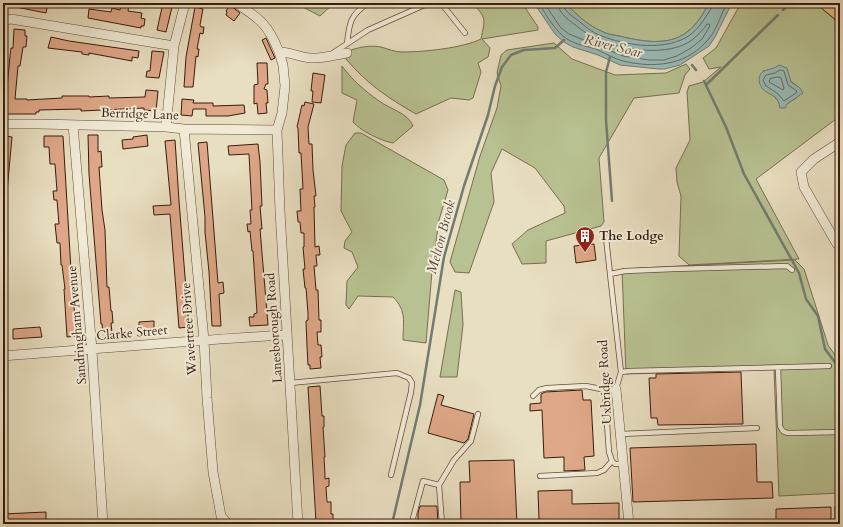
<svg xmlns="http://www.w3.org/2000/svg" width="843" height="527" font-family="Cardo,serif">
<rect width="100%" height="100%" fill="#e8dec0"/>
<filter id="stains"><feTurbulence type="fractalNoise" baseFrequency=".005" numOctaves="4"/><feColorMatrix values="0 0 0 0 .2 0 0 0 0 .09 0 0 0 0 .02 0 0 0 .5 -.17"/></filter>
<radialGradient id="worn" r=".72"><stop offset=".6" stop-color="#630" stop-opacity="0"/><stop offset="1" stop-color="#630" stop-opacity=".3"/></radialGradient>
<path fill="#b8c191" stroke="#786e50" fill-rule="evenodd" d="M295,3H334L320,16Z
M472,3H522L538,27V30L482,39L490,48L488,57L478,63L481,72L473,98L469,100L451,98L416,114C388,98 367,84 346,59L351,50C360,47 371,45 381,47C388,49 395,52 402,52C424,52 463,48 481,39C485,19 487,18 472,3Z
M565,3H709C703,14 697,25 687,32C668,47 640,41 619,36C613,35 606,34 601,31C587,25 576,14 565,3Z
M741,3H815L840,24V116L756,179L799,259L689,265L679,256L681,196L677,182L676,168L690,140L687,92L689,86L703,82L721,67L709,69L703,58L716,48ZM774,69L797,86L796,98L787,104L778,101L775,97L763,71Z
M554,43L572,59L615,75L666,73L686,64L690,69L685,75L679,93L634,98L599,158L604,222L601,226L546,241V263L522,264L512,244L528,230L565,213L564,206L535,168L502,149L491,173L494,202L469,273L455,272L450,262L480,156L497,108L501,86L497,73L501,55L507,50Z
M342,66C352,80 365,91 379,101C390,109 408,113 413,126L393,143C381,141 361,131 353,122L357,100L342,93Z
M355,133H361L444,180L448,190L439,220L432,271L426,343L403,340C403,322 407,311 393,297L358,296L349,309L346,305L347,281L358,267L352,252L344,248L345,241L352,232L341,211L342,166L346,145Z
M795,260L804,269L828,345L840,362V493L779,496L774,369L626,374L622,269Z
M455,290L461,292L463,325L457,377H440Z"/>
<path fill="#98bbb7" stroke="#727b73" d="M534,3H565C576,14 587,25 601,31C606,34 613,35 619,36C640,41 668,47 687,32C697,25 703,14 709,3H732L715,37L709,46L680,65L665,69H658L620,65L598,55L573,47L564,42L555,34Z
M779,65L787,68L791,82L800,88L803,93L787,104L785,108H780C779,103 778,100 775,97C771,94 767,93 764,90C758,85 757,75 764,71C769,69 774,69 779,65Z"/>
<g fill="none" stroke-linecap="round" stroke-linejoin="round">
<path stroke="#686c62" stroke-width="1" d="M539,3C546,15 555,31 567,39C576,45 588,46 598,50C606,54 615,59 623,61C652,68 684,66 705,43C716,33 720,16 727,3
M544,3L561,28L569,34L623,56L649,60H664L677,56L691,48L702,39L710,26L709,24H707C703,30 698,35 692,40C669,57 625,50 600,41C590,37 582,30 574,24C567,19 558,12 558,3
M563,3C563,10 571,15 576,19C584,25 592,33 602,36C625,45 657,50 681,40C696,34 704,20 712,7V3
M780,70L784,71L788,85L797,91L796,93L784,101L777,93L766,86L763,80L766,75L775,73Z
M778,77L781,78L784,88L783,90L769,82L770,79Z"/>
<path stroke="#727b73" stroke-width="2.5" d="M783,10L788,5
M610,57L606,72V120L612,201
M692,65L696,70
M704,81L726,127L744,174L799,273L806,299L818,316L825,349L840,369
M706,85L778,15
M392,524L420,405L444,257L464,186L488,115L495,86L502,67L511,55L524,50L555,48L564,40"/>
</g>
<path fill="#dea787" stroke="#391c0e" d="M12,3H48L46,13L11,6Z
M121,3H129L128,11L142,13L141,18L145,19L144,26H141V28L88,18L89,9L111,12L112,8L120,10Z
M163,3H173L166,32L157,30Z
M230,5L240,13L234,21L226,15L227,12L226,11Z
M195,7L203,9L200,25L201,27H204L203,34L200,33L197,49H199L198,57L196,56L193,87H184L186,57Z
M14,29L25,30V36H27L26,47H23L20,66H18L15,99H27V100L62,98V96H89V97L109,96V98L145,97L146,90L158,91L156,111L144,110V108L81,111V109L39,110V112H36V114H7L6,99L10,56L11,48H13Z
M51,37L69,41L139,51L138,58L132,57V61L89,53V55L82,54V52L48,48Z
M266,38L275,58L271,60L262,40Z
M152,51L164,52L159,78L146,77L147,71H150Z
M257,63H267L268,84H266L264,89L267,90L268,103H266L267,113L258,114L257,103L254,104V85L258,84Z
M313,73L325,75L321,103L312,102L313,91H311Z
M182,99L194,100L193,103H213V106L244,105L245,113L228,116H206V109H193L192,116L181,115Z
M305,102L314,104L308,127L309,144H312L313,170L316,196H314L315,207H314L315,247L319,246L320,255H316L317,266H314L316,290H318L319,320H321V332H317L318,345H321L322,357H320L321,368L310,369V365H308L307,346L306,321L308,320V313L306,288H305L303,269H305L303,247H304V233H301L300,222H298L297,211H301L300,189H303L301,153H299L298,128L297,127L302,105L304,106Z
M88,135H98V152L101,151L102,167H99L102,210L105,230L107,287H109L111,311H112L113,323H111L112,333H103L102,324H101L89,174Z
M147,135L148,146L123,149L122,140L133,139V137Z
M4,136L12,137L7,192L3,191Z
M44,136H63L71,270L74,288H72L77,336L67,337L64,289H65L62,265H61L60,243H57L55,224H59L57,200H54L53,191H57L55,164H50L49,147H44Z
M175,140L179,201L189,327L179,328L170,214L154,215L153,206L171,205L165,141Z
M207,142L218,283L223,282L224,293L219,294L221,326H212L209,272L205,232V217L198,143Z
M258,144L260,162L262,206H260L262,229H260L268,325L250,326L249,317H254V314L257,313L253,251H252L250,231L248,232L247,224H251L250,210H252L249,154L229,155L228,146Z
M594,244L596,260L576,263L574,246Z
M154,321V331L139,332V322Z
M40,327L42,337L13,339V329Z
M741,372L743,424L658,425L657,418H651L649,378H656V374Z
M320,386L322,416H324V427H323L325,457H324L325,475V479L329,478V486L326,487L327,502H331V514H333V521L316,522L308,387Z
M582,390L583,400H591L594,456L584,457L585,470L564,471V457L544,458L542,410L530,411V404L541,403V394L545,392Z
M438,394L444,396L441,405L474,414L468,439L464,443L428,433Z
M756,444L757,482H772L773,498L633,502L630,448Z
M514,460L517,524H461L460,482H470L469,461Z
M572,490V504L619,503V524H541V519L539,520L538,491Z
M420,506H437L438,524H418V513Z
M831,507V524H776V509Z
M46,512V524H3V514Z"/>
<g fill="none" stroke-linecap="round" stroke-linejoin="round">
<g stroke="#654c3a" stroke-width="6">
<path id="lane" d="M441,3L465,33
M347,44C349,24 350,14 369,3
M333,53L368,30L429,3
M606,238L621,372L616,389L606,390L605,395L609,452L612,461L615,464H624
M610,274L625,271L673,269L787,266L792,270
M778,367L780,426C782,431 784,433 790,433L840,432
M621,372L630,371L829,366
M290,383L397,373L409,378L412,383L411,392L391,475
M533,396L539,390L547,388L586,386L606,390
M621,434L757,428
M540,476L597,473L604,470L612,461
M439,485L454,460L471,441L478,414
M837,508V524
M414,524L413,518L423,481L439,485L442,524"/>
</g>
<g stroke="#654c3a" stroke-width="10">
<path id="street" d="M236,3C260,19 268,24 279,52C290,52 299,57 310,58C322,59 335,55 347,53
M3,21L11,19L174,46
M279,52L283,65L285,86L282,113L277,130L280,211L298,524
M3,124H39L166,127L184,129L277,130
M73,125L92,350L103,524
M166,127L174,46L185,3
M184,129L204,340L207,398L213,472L221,516L228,524
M837,244L804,187L801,172L814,159L840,142
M3,356C98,349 192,340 286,335
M616,389L629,524"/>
</g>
<g stroke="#391c0e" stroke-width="18">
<path id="highway" d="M829,3L840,12"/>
</g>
<use href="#lane" stroke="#f0ead6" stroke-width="4.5"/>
<use href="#street" stroke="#f0ead6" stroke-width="9"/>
<use href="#highway" stroke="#e4bf80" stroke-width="17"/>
</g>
<defs>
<g id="building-pin" transform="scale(1)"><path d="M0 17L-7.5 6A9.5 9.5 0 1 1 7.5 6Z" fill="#8f2418" stroke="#f0ead6"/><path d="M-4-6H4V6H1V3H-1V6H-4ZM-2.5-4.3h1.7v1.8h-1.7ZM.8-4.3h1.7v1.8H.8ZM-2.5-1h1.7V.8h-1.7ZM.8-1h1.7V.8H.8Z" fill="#fff"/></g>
</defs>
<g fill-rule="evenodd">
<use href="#building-pin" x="585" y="236"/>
</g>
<g text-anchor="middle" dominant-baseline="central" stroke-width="4" stroke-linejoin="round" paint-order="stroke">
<g font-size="13" fill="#391c0e" stroke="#f0ead6">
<text transform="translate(140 114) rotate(2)">Berridge Lane</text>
<text transform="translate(77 325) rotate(-95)">Sandringham Avenue</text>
<text transform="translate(274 328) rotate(-94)">Lanesborough Road</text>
<text transform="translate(189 329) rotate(-94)">Wavertree Drive</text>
<text transform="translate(132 333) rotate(-5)">Clarke Street</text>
<text transform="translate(605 382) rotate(-93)">Uxbridge Road</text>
</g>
<g font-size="13" font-weight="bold" fill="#391c0e" stroke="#f0ead6" text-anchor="start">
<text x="599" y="236">The Lodge</text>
</g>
<g font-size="14" font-style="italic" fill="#564c41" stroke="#f0ead6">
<text transform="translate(613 46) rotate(14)">River Soar</text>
<text transform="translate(441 237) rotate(-75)">Melton Brook</text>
</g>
</g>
<rect width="843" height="527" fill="none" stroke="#e8dec0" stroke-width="16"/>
<rect x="4" y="4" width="835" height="519" fill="none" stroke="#391c0e" stroke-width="2"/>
<rect x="8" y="8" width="827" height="511" fill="none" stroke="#391c0e"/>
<rect width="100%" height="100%" filter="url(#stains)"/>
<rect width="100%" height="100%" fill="url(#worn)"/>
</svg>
